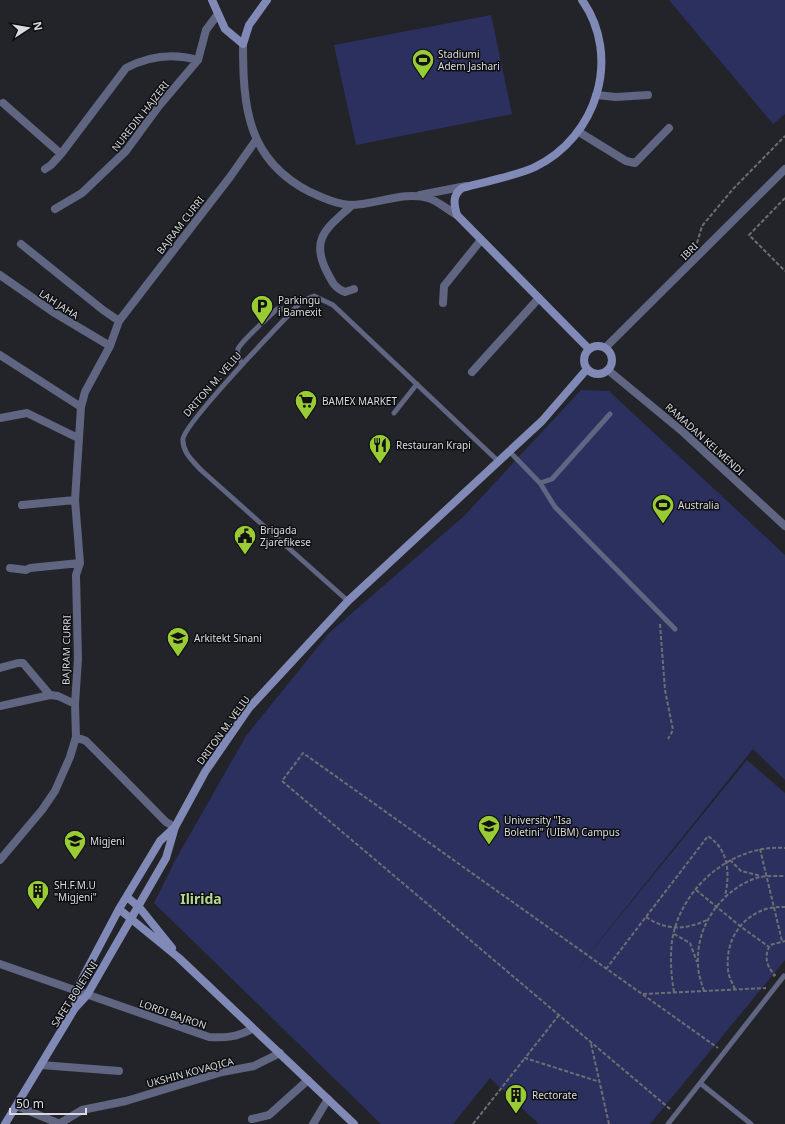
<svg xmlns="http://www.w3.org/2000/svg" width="785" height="1124" font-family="'Noto Sans',sans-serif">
<rect width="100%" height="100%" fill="#23242a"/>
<path fill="#2b305f" d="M669,0H785V114L773,124Z
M491,15L512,114L356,145L334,45Z
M581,390L609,391L785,555V780L753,749L568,980L747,760L785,793V960L650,1124H539L490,1078L453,1124H381L154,903L176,859L246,736L329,633L464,516Z"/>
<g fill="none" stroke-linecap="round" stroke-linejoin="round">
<path stroke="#6d6e73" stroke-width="2" stroke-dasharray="4 2" stroke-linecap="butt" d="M785,198L749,235L785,271
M697,243L702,226L733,189L785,136
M660,624L665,690L673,730L668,739
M760,849L782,941
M730,860L741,871L761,876
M696,890L740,926L769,947
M646,917C667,931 685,930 707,920
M674,934L690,943L697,962
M606,969L708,836C729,850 730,874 725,896
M773,976L775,975C766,966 764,956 770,945L785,941
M735,989C732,983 728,975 728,969C725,941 741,917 766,909C772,907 779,907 785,907
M704,991C701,982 698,973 698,964C696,927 719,894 751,880C762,875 774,876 785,876
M674,992C671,975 670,958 672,941C680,888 732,844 785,848
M643,994L766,988
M559,1015L525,1058L600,1082
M591,1044L609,1124
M670,1109L282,781L303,753L718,1048
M473,1124L525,1058"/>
<path stroke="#606581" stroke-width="5" d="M242,364C240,359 236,354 238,349C242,340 269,317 277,309H283L291,313
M394,413L417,384
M509,451L540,483L552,479L610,414
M540,483L555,507L675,629
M348,601L201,470C193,461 182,452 183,439C185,422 284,320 302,301L314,296L333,305L498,461
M700,1083L751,1124
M668,1124L784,976"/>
<path stroke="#606581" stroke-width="8" d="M243,44C243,107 247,160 310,192C323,198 338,205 353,205C376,204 407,191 428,198C438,201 448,210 457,215
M596,95L616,97L648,95
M3,103L61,154
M579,132L626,161L635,163L669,128
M45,169L51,165L61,154L126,68C149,56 173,53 198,60L206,30L218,14
M420,195L466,186
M352,205C329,227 309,237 327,272C332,281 334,288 345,292L354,289
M55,209L82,193L126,151L159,106L198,60
M21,244L103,310L119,321
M0,275L53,312L110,346
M443,303L444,286L481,240
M606,347L785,169
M0,355L81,407
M608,370L683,432L785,526
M472,372L539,298
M0,418L27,413L78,438
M22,505L75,500
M10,568L26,570L30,568L80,563
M0,668L18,663H23L50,695L58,696L75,704
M0,706L50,695
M76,737L86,741L100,755L166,822L175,827
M0,860L42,810L55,791L70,757L76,737L75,704L78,659L76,575L80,563L75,500L81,407L85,392L110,346L119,321L230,177L256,140
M0,964L209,1037C226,1038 237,1037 252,1029
M41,1065L119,1071
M17,1106L60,1124
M252,1119L269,1115L308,1080
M59,1124L82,1110L126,1101L222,1072L254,1066L280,1053
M313,1124L328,1099"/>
<path stroke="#8189b6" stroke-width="8" d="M212,0L225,29L243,44L249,25L267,0
M582,0C622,57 597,137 535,167C516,176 483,182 462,188C452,195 454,205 457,215L589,349
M584 360a14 14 0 1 1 28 0a14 14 0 1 1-28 0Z
M127,897L139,907L172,948
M119,909L179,958L354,1124
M75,1008L77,991L83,977L119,909L160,841L174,828
M5,1124L75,1008L87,995L166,858L175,827L205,772L249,708L348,601L542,421L587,369"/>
</g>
<defs>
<g id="stadium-pin" transform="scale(1.15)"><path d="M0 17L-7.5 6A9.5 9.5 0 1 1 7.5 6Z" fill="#99cb35" stroke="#0d0e10"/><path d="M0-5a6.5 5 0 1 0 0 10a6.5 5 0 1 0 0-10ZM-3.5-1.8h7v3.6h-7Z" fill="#111"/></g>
<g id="parking-pin" transform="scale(1.15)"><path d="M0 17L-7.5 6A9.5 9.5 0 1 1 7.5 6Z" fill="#99cb35" stroke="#0d0e10"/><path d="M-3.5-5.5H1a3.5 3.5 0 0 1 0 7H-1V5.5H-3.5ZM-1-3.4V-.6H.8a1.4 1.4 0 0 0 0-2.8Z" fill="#111"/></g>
<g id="supermarket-pin" transform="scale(1.15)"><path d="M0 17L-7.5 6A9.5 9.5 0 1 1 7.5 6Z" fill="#99cb35" stroke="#0d0e10"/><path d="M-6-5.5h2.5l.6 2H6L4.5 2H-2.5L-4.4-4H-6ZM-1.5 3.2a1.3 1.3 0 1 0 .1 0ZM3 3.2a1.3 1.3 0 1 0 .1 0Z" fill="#111"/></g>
<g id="restaurant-pin" transform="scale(1.15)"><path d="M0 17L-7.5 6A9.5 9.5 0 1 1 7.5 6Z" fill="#99cb35" stroke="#0d0e10"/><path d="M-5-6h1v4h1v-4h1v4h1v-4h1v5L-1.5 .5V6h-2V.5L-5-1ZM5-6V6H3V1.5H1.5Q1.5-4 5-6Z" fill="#111"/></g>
<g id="civic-pin" transform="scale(1.15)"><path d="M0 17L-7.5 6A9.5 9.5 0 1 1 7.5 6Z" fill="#99cb35" stroke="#0d0e10"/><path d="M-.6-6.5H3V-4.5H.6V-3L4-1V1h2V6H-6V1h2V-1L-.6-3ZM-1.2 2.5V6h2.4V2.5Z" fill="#111"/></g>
<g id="school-pin" transform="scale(1.15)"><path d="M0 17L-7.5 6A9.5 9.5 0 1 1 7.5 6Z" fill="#99cb35" stroke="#0d0e10"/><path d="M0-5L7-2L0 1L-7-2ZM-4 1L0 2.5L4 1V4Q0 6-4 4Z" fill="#111"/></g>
<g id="university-pin" transform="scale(1.15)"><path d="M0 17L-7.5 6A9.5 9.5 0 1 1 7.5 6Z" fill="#99cb35" stroke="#0d0e10"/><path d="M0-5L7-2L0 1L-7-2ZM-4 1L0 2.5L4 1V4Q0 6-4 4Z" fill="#111"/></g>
<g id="building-pin" transform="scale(1.15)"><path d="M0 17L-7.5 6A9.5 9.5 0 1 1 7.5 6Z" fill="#99cb35" stroke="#0d0e10"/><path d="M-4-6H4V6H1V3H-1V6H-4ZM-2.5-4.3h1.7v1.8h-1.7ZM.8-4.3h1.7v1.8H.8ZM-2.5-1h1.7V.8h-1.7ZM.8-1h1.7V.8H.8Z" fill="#111"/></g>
</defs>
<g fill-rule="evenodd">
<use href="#stadium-pin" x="423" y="60"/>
<use href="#parking-pin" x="262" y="306"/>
<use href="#supermarket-pin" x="306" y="401"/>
<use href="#restaurant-pin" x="380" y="445"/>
<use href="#stadium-pin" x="663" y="505"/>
<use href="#civic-pin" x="245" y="536"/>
<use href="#school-pin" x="178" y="638"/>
<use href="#university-pin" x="489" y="826"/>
<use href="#school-pin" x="75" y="841"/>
<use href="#building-pin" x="38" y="891"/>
<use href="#building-pin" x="516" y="1095"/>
</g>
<g text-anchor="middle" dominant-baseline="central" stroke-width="3" stroke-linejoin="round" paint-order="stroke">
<g font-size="10" fill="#dbdbdf" stroke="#0d0e10" text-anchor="start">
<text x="438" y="54">Stadiumi<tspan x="438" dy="12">Adem Jashari</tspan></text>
<text x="278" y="300">Parkingu<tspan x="278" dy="12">i Bamexit</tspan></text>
<text x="322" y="401">BAMEX MARKET</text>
<text x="396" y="445">Restauran Krapi</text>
<text x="678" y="505">Australia</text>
<text x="260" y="530">Brigada<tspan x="260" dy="12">Zjarefikese</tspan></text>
<text x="194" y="638">Arkitekt Sinani</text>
<text x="504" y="820">University "Isa<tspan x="504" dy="12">Boletini" (UIBM) Campus</tspan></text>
<text x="90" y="841">Migjeni</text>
<text x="54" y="885">SH.F.M.U<tspan x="54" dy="12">"Migjeni"</tspan></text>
<text x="532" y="1095">Rectorate</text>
</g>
<g font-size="10" fill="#dbdbdf" stroke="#0d0e10">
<text transform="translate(140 116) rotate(-52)">NUREDIN HAJZERI</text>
<text transform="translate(180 225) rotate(-52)">BAJRAM CURRI</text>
<text transform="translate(689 251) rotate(-45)">IBRI</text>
<text transform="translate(59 304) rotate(33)">LAH JAHA</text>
<text transform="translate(212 384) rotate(-49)">DRITON M. VELIU</text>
<text transform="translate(705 439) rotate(42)">RAMADAN KELMENDI</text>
<text transform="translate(66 650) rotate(-89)">BAJRAM CURRI</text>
<text transform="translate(223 730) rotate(-54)">DRITON M. VELIU</text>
<text transform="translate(74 994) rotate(-57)">SAFET BOLETINI</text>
<text transform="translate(173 1014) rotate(19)">LORDI BAJRON</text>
<text transform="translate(190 1072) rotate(-15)">UKSHIN KOVAQICA</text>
</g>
<g font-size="14" font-weight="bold" fill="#b8d68e" stroke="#0d0e10">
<text x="201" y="898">Ilirida</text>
</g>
</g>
<g transform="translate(28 28) rotate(78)" stroke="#0d0e10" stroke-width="3" paint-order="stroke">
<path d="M0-3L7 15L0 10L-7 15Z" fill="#dbdbdf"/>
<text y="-6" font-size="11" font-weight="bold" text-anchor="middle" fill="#dbdbdf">N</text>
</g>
<path d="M10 1108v6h76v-6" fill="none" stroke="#dbdbdf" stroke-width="2"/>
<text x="16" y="1108" font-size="12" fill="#dbdbdf" stroke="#0d0e10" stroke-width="3" paint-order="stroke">50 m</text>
</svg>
